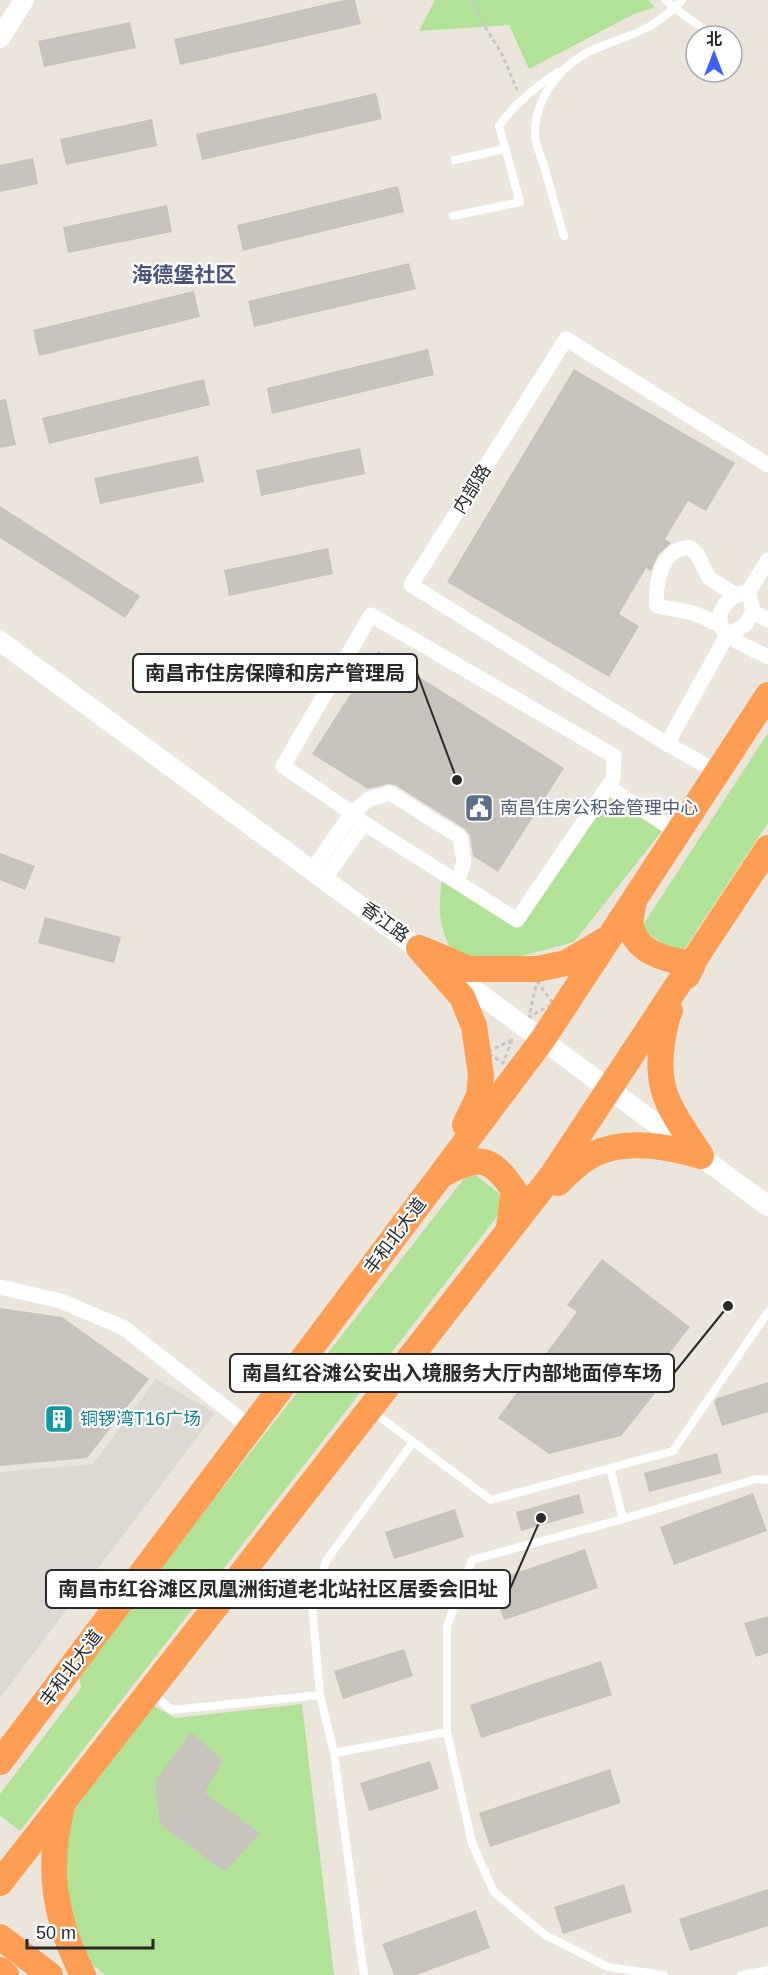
<svg xmlns="http://www.w3.org/2000/svg" width="768" height="1975" font-family="Helvetica,'Noto Sans SC',sans-serif">
<rect width="100%" height="100%" fill="#ece5db"/>
<path fill="#b1e297" d="M435,0H648L655,7L634,14L529,69L509,25L419,31Z
M768,733V823L680,956L641,928Z
M605,791L662,831L574,942L488,965L456,960C438,925 438,916 442,877L519,925Z
M470,1171L509,1201L20,1831L0,1815V1794L81,1688L79,1672Z
M151,1704L175,1718L302,1704L334,1975H105L87,1960L70,1907L66,1850L72,1810Z"/>
<path fill="#dcd8d2" d="M156,1379L215,1413L0,1698V1472L93,1464Z"/>
<path fill="#c7c2bb" d="M344,0H355L361,24L180,65L174,39Z
M130,22L136,48L44,67L38,41Z
M376,93L382,119L202,160L196,134Z
M152,119L157,146L66,165L60,139Z
M33,158L38,184L0,192V165Z
M398,186L404,212L243,251L237,225Z
M167,205L172,232L68,253L63,227Z
M409,263L416,289L254,327L248,301Z
M194,291L200,317L39,356L33,330Z
M428,349L434,375L272,414L267,388Z
M574,369L735,463L706,511L688,501L665,539L671,543L658,555L651,571L646,568L619,614L639,626L609,677L447,582Z
M204,379L210,405L49,444L42,418Z
M6,399L16,445L0,448V400Z
M360,448L365,474L261,496L256,470Z
M198,456L204,482L100,504L94,478Z
M0,506L140,596L125,618L0,538Z
M328,548L333,574L229,596L224,570Z
M378,651L564,768L498,872L473,856L470,835L465,829L395,785L388,784L368,789L312,754Z
M0,853L35,866L25,890L0,880Z
M45,917L121,937L114,963L38,943Z
M602,1259L690,1327L646,1383L657,1391L621,1436L549,1454L498,1418L577,1312L567,1305Z
M0,1308L62,1317L149,1379L87,1458L0,1466Z
M768,1382V1412L722,1426L714,1402L717,1398Z
M717,1453L722,1473L649,1492L644,1473Z
M753,1493L767,1531L674,1565L660,1527Z
M579,1494L584,1513L521,1531L516,1512Z
M455,1509L464,1537L394,1559L385,1532Z
M585,1549L598,1588L504,1620L490,1582Z
M768,1616V1653L756,1657L744,1623Z
M404,1649L413,1676L343,1699L334,1671Z
M601,1661L612,1695L481,1738L470,1705Z
M191,1732L223,1760L205,1793L260,1833L225,1872L160,1824L155,1781Z
M430,1761L439,1789L369,1811L360,1783Z
M610,1769L621,1803L490,1847L479,1813Z
M624,1884L632,1912L563,1934L554,1907Z
M768,1889V1926L690,1951L679,1919Z
M476,1910L490,1948L416,1975H394L382,1944Z"/>
<g fill="none" stroke-linecap="round" stroke-linejoin="round">
<path stroke="#c7c7c7" stroke-width="3" stroke-dasharray="4.5 3" stroke-linecap="butt" d="M472,0L482,22L501,52L517,90
M537,981L553,1004L529,1017Z
M512,1040L503,1063L487,1052Z"/>
<path stroke="#fff" stroke-width="8" d="M666,0L674,8L714,36
M455,160L505,149
M453,216L520,202L499,126C515,103 535,87 558,72
M564,236C557,213 551,189 544,166C541,156 535,144 535,135C534,98 562,63 595,49C633,33 652,32 682,0
M373,1412L491,1500L673,1451L768,1312
M610,1468L623,1519
M154,1694L171,1710L320,1695L334,1753L364,1975
M320,1695L312,1604L326,1561L413,1442
M334,1753L447,1732
M664,1975L608,1967L545,1935L494,1892L472,1843L447,1732V1626L472,1560L623,1519L756,1479L768,1480
M741,1975L768,1970"/>
<path stroke="#fff" stroke-width="15" d="M749,591L768,560
M753,612L768,620
M720,625L694,613L657,606C654,585 662,545 691,548L697,554L709,578L736,595
M727,635L745,625L753,612L749,591C737,594 728,598 722,609C709,635 750,647 768,657
M667,744L727,635
M718,772L667,744L411,585L566,339L768,465
M608,787L678,833
M359,819L352,813L369,799L390,793L460,837L464,862L457,882
M312,870L352,813L283,766L371,615L614,756L613,779L517,920L364,823L325,878
M0,1287L61,1301L124,1328L251,1428"/>
<path stroke="#fff" stroke-width="20" d="M0,38L24,0
M0,641L768,1206"/>
<path stroke="#fe9d54" stroke-width="26" d="M634,900C633,908 630,917 631,925C634,953 671,961 693,964L687,976
M419,948L462,997L474,1026L481,1075L479,1096L465,1125
M424,950L469,969H537L566,963L605,940
M670,1011C665,1021 664,1032 662,1043C654,1095 675,1115 701,1156
M442,1175C478,1155 490,1155 514,1190L509,1228
M558,1183C569,1172 580,1161 594,1154C627,1138 669,1147 701,1156
M0,1762L543,1039L768,695
M62,1807C46,1867 55,1921 83,1975
M0,1883L553,1174L768,848
M0,1937L50,1975
M0,1970L6,1975"/>
</g>
<defs>
<g id="civic-square" transform="scale(1.5)"><rect x="-9" y="-9" width="18" height="18" rx="4" fill="#5c6f8a" stroke="#fff"/><path d="M-.6-6.5H3V-4.5H.6V-3L4-1V1h2V6H-6V1h2V-1L-.6-3ZM-1.2 2.5V6h2.4V2.5Z" fill="#fff"/></g>
<g id="building-square" transform="scale(1.5)"><rect x="-9" y="-9" width="18" height="18" rx="4" fill="#0f9aa8" stroke="#fff"/><path d="M-4-6H4V6H1V3H-1V6H-4ZM-2.5-4.3h1.7v1.8h-1.7ZM.8-4.3h1.7v1.8H.8ZM-2.5-1h1.7V.8h-1.7ZM.8-1h1.7V.8H.8Z" fill="#fff"/></g>
</defs>
<g fill-rule="evenodd">
<use href="#civic-square" x="479" y="808"/>
<use href="#building-square" x="59" y="1419"/>
</g>
<g text-anchor="middle" dominant-baseline="central" stroke-width="4.5" stroke-linejoin="round" paint-order="stroke">
<g font-size="18" fill="#292929" stroke="#fff">
<text transform="translate(472 489) rotate(-58)">内部路</text>
<text transform="translate(385 922) rotate(36)">香江路</text>
<text transform="translate(395 1236) rotate(-53)">丰和北大道</text>
<text transform="translate(71 1668) rotate(-53)">丰和北大道</text>
</g>
<g font-size="18" fill="#4e5e75" stroke="#fff" text-anchor="start">
<text x="500" y="808">南昌住房公积金管理中心</text>
</g>
<g font-size="18" fill="#0d838f" stroke="#fff" text-anchor="start">
<text x="80" y="1419">铜锣湾T16广场</text>
</g>
<g font-size="21" font-weight="bold" fill="#4a537a" stroke="#fff">
<text x="184" y="274">海德堡社区</text>
</g>
</g>
<path fill="none" stroke="#292929" stroke-width="2" d="M457 780L417 673M728 1306L674 1373M541 1518L510 1589"/>
<g fill="#292929" stroke="#fff" stroke-width="2">
<circle cx="457" cy="780" r="6"/>
<circle cx="728" cy="1306" r="6"/>
<circle cx="541" cy="1518" r="6"/>
</g>
<g fill="#fff" stroke="#292929" stroke-width="2">
<rect x="133" y="654" width="284" height="38" rx="6"/>
<rect x="230" y="1354" width="444" height="38" rx="6"/>
<rect x="46" y="1570" width="464" height="38" rx="6"/>
</g>
<g font-size="20" text-anchor="middle" font-weight="bold" fill="#292929">
<text x="275" y="680">南昌市住房保障和房产管理局</text>
<text x="452" y="1380">南昌红谷滩公安出入境服务大厅内部地面停车场</text>
<text x="278" y="1596">南昌市红谷滩区凤凰洲街道老北站社区居委会旧址</text>
</g>
<g transform="translate(714 54)"><circle r="28" fill="#ffffff" stroke="#a9a9a9" stroke-width="1.5"/>
<path d="M0-4.5L10 22L0 15L-10 22Z" fill="#3b5ff9"/>
<text y="-9" font-size="16" font-weight="bold" text-anchor="middle" fill="#292929">北</text>
</g>
<path d="M27 1939v9h126v-9" fill="none" stroke="#292929" stroke-width="3"/>
<text x="36" y="1939" font-size="18" fill="#292929" stroke="#ffffff" stroke-width="4.5" paint-order="stroke">50 m</text>
</svg>
